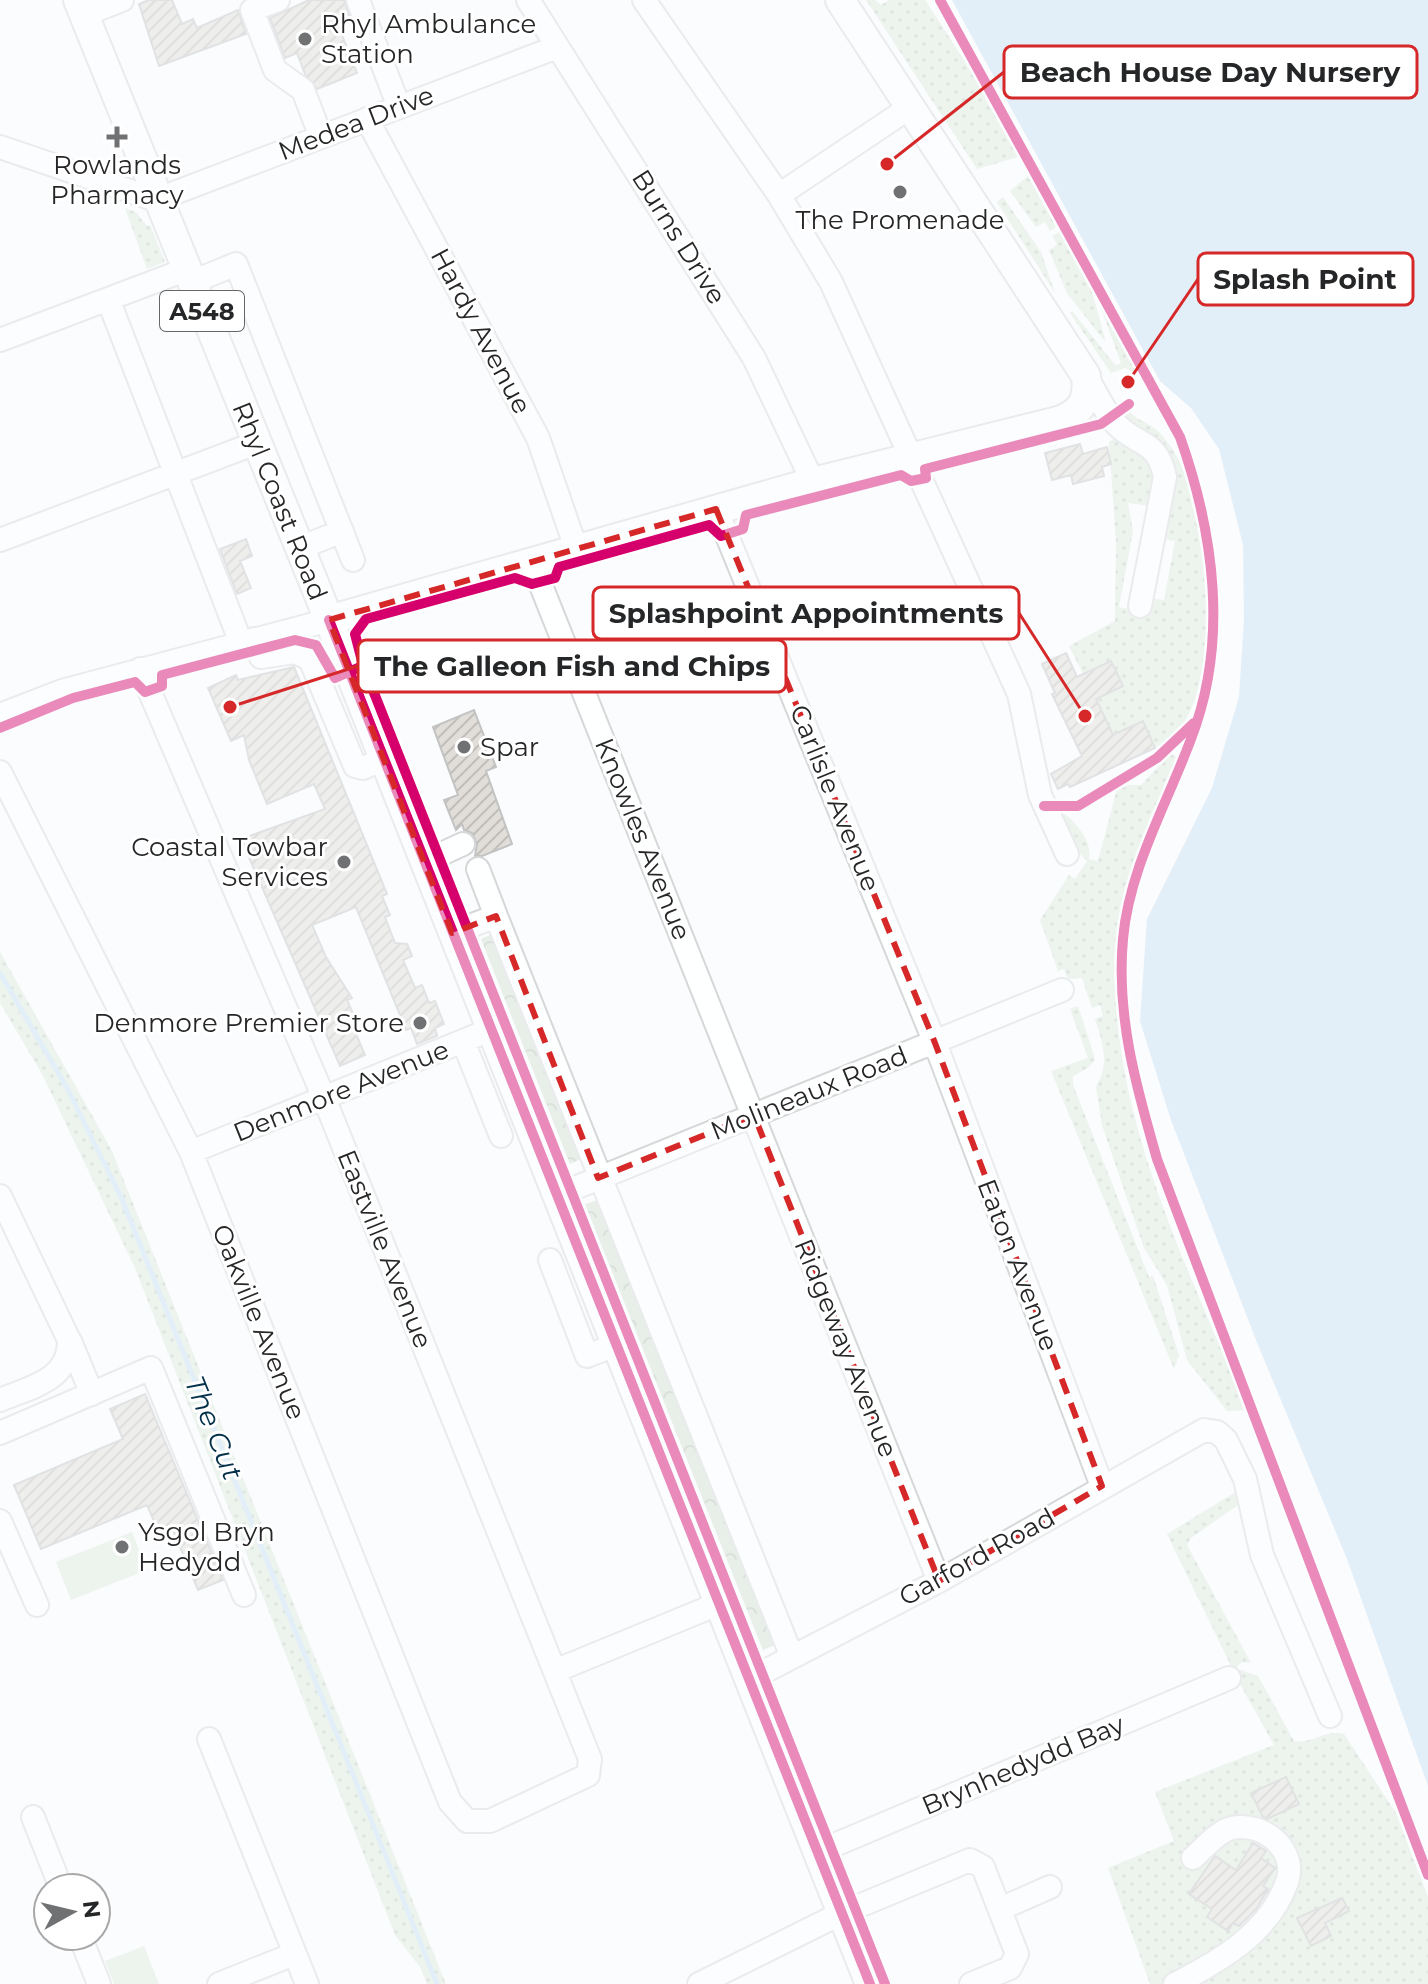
<svg xmlns="http://www.w3.org/2000/svg" width="1428" height="1984" font-family="Montserrat,sans-serif">
<defs>
<pattern id="grass-dots" width="8" height="8" patternUnits="userSpaceOnUse" patternTransform="scale(2)"><rect width="8" height="8" fill="#ddebdc"/><path d="M2 2h.1M6 6h.1" fill="none" stroke="#bec9bd" stroke-width="1.8" stroke-linecap="round"/></pattern>
<pattern id="forest-crowns" width="20" height="18" patternUnits="userSpaceOnUse" patternTransform="scale(2)"><rect width="20" height="18" fill="#d2e1d1"/><path d="M2 6a3 3 0 1 1 6 0M12 15a3 3 0 1 1 6 0" fill="none" stroke="#b4c1b3"/></pattern>
<pattern id="building-hatch" width="6" height="6" patternUnits="userSpaceOnUse" patternTransform="scale(2)"><rect width="6" height="6" fill="#e1ddd8"/><path d="M-1 1l2-2M0 6l6-6M5 7l2-2" fill="none" stroke="#c1beb9"/></pattern>
</defs>
<rect width="100%" height="100%" fill="#fafcfe"/>
<path fill="url(#grass-dots)" d="M866,0H875L881,5L889,0H925L966,63L1018,157L977,169Z
M1028,176L1056,227L1050,231L1045,222L1036,227L1010,191Z
M1003,197L1041,252L1055,293L997,202Z
M125,208L136,212L147,226L150,225L165,262L147,269Z
M1059,232L1091,288L1106,343L1067,293L1049,250L1057,245L1053,236Z
M1098,300L1138,374L1125,368L1111,373L1070,313L1072,311L1116,366L1121,363Z
M1128,410C1135,419 1144,421 1153,427C1163,434 1173,449 1179,461C1209,516 1220,671 1183,724C1176,734 1164,741 1155,748L1113,735L1096,699L1123,686L1112,661L1083,674L1069,646L1115,621L1116,542L1109,442L1114,439L1144,452L1155,473L1150,506L1128,503L1133,531L1119,607L1146,613L1150,598L1164,600L1175,541L1160,538C1165,512 1185,466 1162,445C1150,434 1132,426 1119,417Z
M1170,754L1178,757C1155,807 1132,857 1122,911C1091,1083 1184,1254 1246,1410L1227,1411L1187,1360L1167,1285L1144,1248L1102,1125L1096,1087C1110,1063 1103,1044 1095,1019L1103,1016L1100,1005L1092,1008L1082,978L1068,979L1064,969L1058,971L1040,920L1069,875L1075,879L1087,861L1081,855L1058,810C1073,818 1093,840 1089,859L1098,861L1118,785H1141Z
M0,952L112,1151L446,1984H427L420,1967L395,1935L135,1268L42,1074L0,1003Z
M1078,1006L1095,1059L1088,1068L1073,1076V1085L1149,1277L1153,1276L1179,1355L1174,1369L1051,1071L1088,1058L1070,1009Z
M1239,1490L1238,1505L1191,1538L1187,1545L1251,1663L1242,1662L1233,1670L1167,1534Z
M1238,1669L1258,1676L1294,1741C1310,1745 1325,1729 1344,1734L1396,1813L1428,1897V1984H1150L1108,1868L1174,1841L1155,1792L1274,1745L1234,1673Z"/>
<path fill="url(#forest-crowns)" d="M496,932L585,1157L570,1164L481,939Z
M601,1199L777,1644L763,1650L585,1204Z"/>
<path fill="#ddebdc" d="M132,1532L147,1570L71,1600L56,1562Z
M144,1946L159,1984H114L105,1961Z"/>
<path fill="#c7dff1" d="M952,0H1428V1786L1347,1559L1256,1340L1171,1120L1140,1021L1147,919L1212,788L1239,697L1244,619L1243,545L1219,449L1191,408L1160,381Z"/>
<g fill="none" stroke-linecap="round" stroke-linejoin="round">
<path stroke="#c7dff1" stroke-width="5" d="M0,973L67,1088L121,1197L437,1984"/>
</g>
<path fill="url(#building-hatch)" stroke="#c2c3c3" stroke-width="2" d="M149,0H172L182,24L193,19L197,28L238,10L246,34L159,66L139,4Z
M309,0H344L351,20L338,25L357,73L317,89L305,74L297,53L285,58L270,18Z
M1080,444L1083,454L1107,447L1111,464L1102,467L1104,476L1073,484L1071,475L1052,480L1045,453Z
M246,539L252,556L240,561L251,588L237,594L220,549Z
M1066,653L1077,677L1111,661L1123,686L1096,699L1113,735L1143,721L1155,748L1070,787L1068,784L1058,789L1051,774L1082,756L1052,694L1055,693L1042,664Z
M294,667L387,894L382,896L390,915L385,917L395,943L407,944L412,956L403,960L415,988L422,985L429,1003L435,1001L444,1024L435,1028L437,1036L417,1044L411,1028L406,1030L356,907L312,925L326,957L352,998L347,1000L355,1018L350,1020L365,1055L340,1066L241,839L325,809L314,784L267,804L249,760L244,735L231,741L208,688L236,675L238,680Z
M474,710L496,767L486,771L512,844L482,856H475L477,844L472,833L464,830L462,824L456,830L444,800L458,795L433,727Z
M145,1394L223,1580L198,1590L173,1530L160,1535L147,1505L41,1549L14,1485L123,1439L110,1409Z
M1286,1777L1299,1804L1267,1819L1263,1817L1251,1793Z
M1253,1843L1266,1851L1261,1858L1275,1868L1263,1886L1268,1889L1257,1908L1239,1926L1233,1923L1228,1931L1207,1917L1212,1909L1189,1894L1215,1856L1236,1870Z
M1342,1898L1349,1911L1325,1923L1331,1936L1311,1946L1297,1918Z"/>
<g fill="none" stroke-linecap="round" stroke-linejoin="round">
<g stroke="#d6d7d8" stroke-width="26">
<path id="minor" d="M278,0L252,10L275,70L303,90L321,137
M358,0L399,107
M528,0L754,358L813,482
M644,0L779,195L831,282L1019,694L1040,795L1067,854
M84,15L122,0
M367,119L538,438L577,551
M0,147L156,200L557,47
M779,195L909,108
M190,283L236,264L353,560
M108,299L241,643
M0,340L185,270
M1086,376C1096,392 1104,412 1117,425C1139,447 1157,439 1165,477L1140,606
M716,509L935,1043L1102,1486
M0,540L256,443
M300,548L342,531
M532,563L939,1581
M254,639L261,657L295,652L310,659L355,766L363,768L384,759
M0,715L62,691L329,620
M0,772L191,1152L450,1802L467,1821H490L588,1775L590,1759L324,1098L140,669
M424,862L463,844
M478,869L496,916
M452,933L496,916L792,1657
M463,1041L501,1136
M191,1152L490,1030
M0,1196L69,1340C70,1380 31,1387 0,1400
M555,1196L1062,990
M550,1260L587,1356L615,1345
M70,1341L92,1394
M0,1433L151,1368L244,1595
M0,1521L37,1605
M555,1671L718,1604
M748,1680L939,1581L1204,1430L1217,1432L1226,1440L1245,1479L1262,1555L1330,1716
M209,1739L307,1984
M33,1817L61,1888
M818,1852L1229,1678
M1000,1909L1050,1887
M80,1936L99,1984
M219,1984L294,1954
M699,1984L842,1913L970,1860L983,1867L1017,1954L1010,1968L971,1984
M1175,1984C1220,1961 1269,1933 1287,1882C1298,1850 1263,1821 1232,1828C1218,1831 1204,1848 1193,1858"/>
</g>
<g stroke="#d6d7d8" stroke-width="32">
<path id="major" d="M78,0L329,620L870,1984
M329,620L813,482L1058,421C1081,413 1089,401 1086,376L840,0"/>
</g>
<use href="#minor" stroke="#feffff" stroke-width="22"/>
<use href="#major" stroke="#feffff" stroke-width="28"/>
<g stroke="#fff" stroke-width="15">
<path id="cycleway" d="M940,0L1180,437C1214,533 1229,641 1191,739C1167,804 1129,869 1123,939C1116,1016 1136,1086 1157,1159L1428,1875
M329,620L870,1984
M0,728L73,698L135,682L145,692L162,686V675L295,640L316,645L335,678L360,667
M1044,806H1078L1157,758L1194,723
M885,1984L363,665L355,634L366,619L515,578L532,584L555,578L559,567L709,525L721,536L743,529L746,515L901,475L911,481L926,478L925,469L1101,424L1129,404"/>
</g>
<use href="#cycleway" stroke="#d6006c" stroke-width="10"/>
</g>
<path d="M0 0H1428V1984H0ZM716,509L935,1043L1102,1486L939,1581L754,1115L598,1178L496,916L452,933L329,620Z" fill="#fafcfe" fill-opacity=".55" fill-rule="evenodd"/>
<path fill="none" stroke="#d62828" stroke-width="6" stroke-dasharray="16 10" stroke-linejoin="round" d="M716,509L935,1043L1102,1486L939,1581L754,1115L598,1178L496,916L452,933L329,620Z"/>
<g fill="#707172" stroke="#fff" stroke-width="3">
<circle cx="305" cy="39" r="8"/>
<path d="M113 125h8v8h8v8h-8v8h-8v-8h-8v-8h8z"/>
<circle cx="900" cy="192" r="8"/>
<circle cx="464" cy="747" r="8"/>
<circle cx="344" cy="862" r="8"/>
<circle cx="420" cy="1023" r="8"/>
<circle cx="122" cy="1547" r="8"/>
</g>
<g text-anchor="middle" dominant-baseline="central" stroke-width="6" stroke-linejoin="round" paint-order="stroke">
<rect fill="#fff" stroke="#666768" stroke-width="2" x="160" y="291" width="84" height="40" rx="6"/>
<g font-size="24" font-weight="bold" fill="#252627">
<text x="202" y="311">A548</text>
</g>
<g font-size="26" fill="#252627" stroke="#fff" text-anchor="start">
<text x="321" y="24">Rhyl Ambulance<tspan x="321" dy="30">Station</tspan></text>
<text x="117" y="165" text-anchor="middle">Rowlands<tspan x="117" dy="30">Pharmacy</tspan></text>
<text x="900" y="220" text-anchor="middle">The Promenade</text>
<text x="480" y="747">Spar</text>
<text x="328" y="847" text-anchor="end">Coastal Towbar<tspan x="328" dy="30">Services</tspan></text>
<text x="404" y="1023" text-anchor="end">Denmore Premier Store</text>
<text x="138" y="1532">Ysgol Bryn<tspan x="138" dy="30">Hedydd</tspan></text>
</g>
<g font-size="26" fill="#252627" stroke="#fff">
<text transform="translate(356 123) rotate(-21)">Medea Drive</text>
<text transform="translate(679 237) rotate(58)">Burns Drive</text>
<text transform="translate(481 331) rotate(62)">Hardy Avenue</text>
<text transform="translate(280 501) rotate(68)">Rhyl Coast Road</text>
<text transform="translate(835 798) rotate(68)">Carlisle Avenue</text>
<text transform="translate(643 839) rotate(68)">Knowles Avenue</text>
<text transform="translate(341 1091) rotate(-22)">Denmore Avenue</text>
<text transform="translate(809 1093) rotate(-22)">Molineaux Road</text>
<text transform="translate(385 1249) rotate(68)">Eastville Avenue</text>
<text transform="translate(1018 1265) rotate(69)">Eaton Avenue</text>
<text transform="translate(259 1322) rotate(68)">Oakville Avenue</text>
<text transform="translate(846 1348) rotate(68)">Ridgeway Avenue</text>
<text transform="translate(977 1557) rotate(-29)">Garford Road</text>
<text transform="translate(1023 1765) rotate(-23)">Brynhedydd Bay</text>
</g>
<g font-size="28" font-style="italic" fill="#04314a" stroke="#fff">
<text transform="translate(214 1428) rotate(68)">The Cut</text>
</g>
</g>
<path fill="none" stroke="#d62828" stroke-width="3" d="M887 164L1004 72M1128 382L1198 279M1085 716L1019 613M230 707L358 666"/>
<g fill="#d62828" stroke="#fff" stroke-width="3">
<circle cx="887" cy="164" r="8"/>
<circle cx="1128" cy="382" r="8"/>
<circle cx="1085" cy="716" r="8"/>
<circle cx="230" cy="707" r="8"/>
</g>
<g fill="#fff" stroke="#d62828" stroke-width="3">
<rect x="1004" y="46" width="413" height="52" rx="8"/>
<rect x="1198" y="253" width="215" height="52" rx="8"/>
<rect x="593" y="587" width="426" height="52" rx="8"/>
<rect x="358" y="640" width="428" height="52" rx="8"/>
</g>
<g font-size="28" text-anchor="middle" font-weight="bold" fill="#252627">
<text x="1210" y="82">Beach House Day Nursery</text>
<text x="1305" y="289">Splash Point</text>
<text x="806" y="623">Splashpoint Appointments</text>
<text x="572" y="676">The Galleon Fish and Chips</text>
</g>
<g transform="translate(72 1912) rotate(82)"><circle r="38" fill="#ffffff" stroke="#a8a8a9" stroke-width="2"/>
<path d="M0-6L14 30L0 20L-14 30Z" fill="#707172"/>
<text y="-12" font-size="22" font-weight="bold" text-anchor="middle" fill="#252627">N</text>
</g>
</svg>
